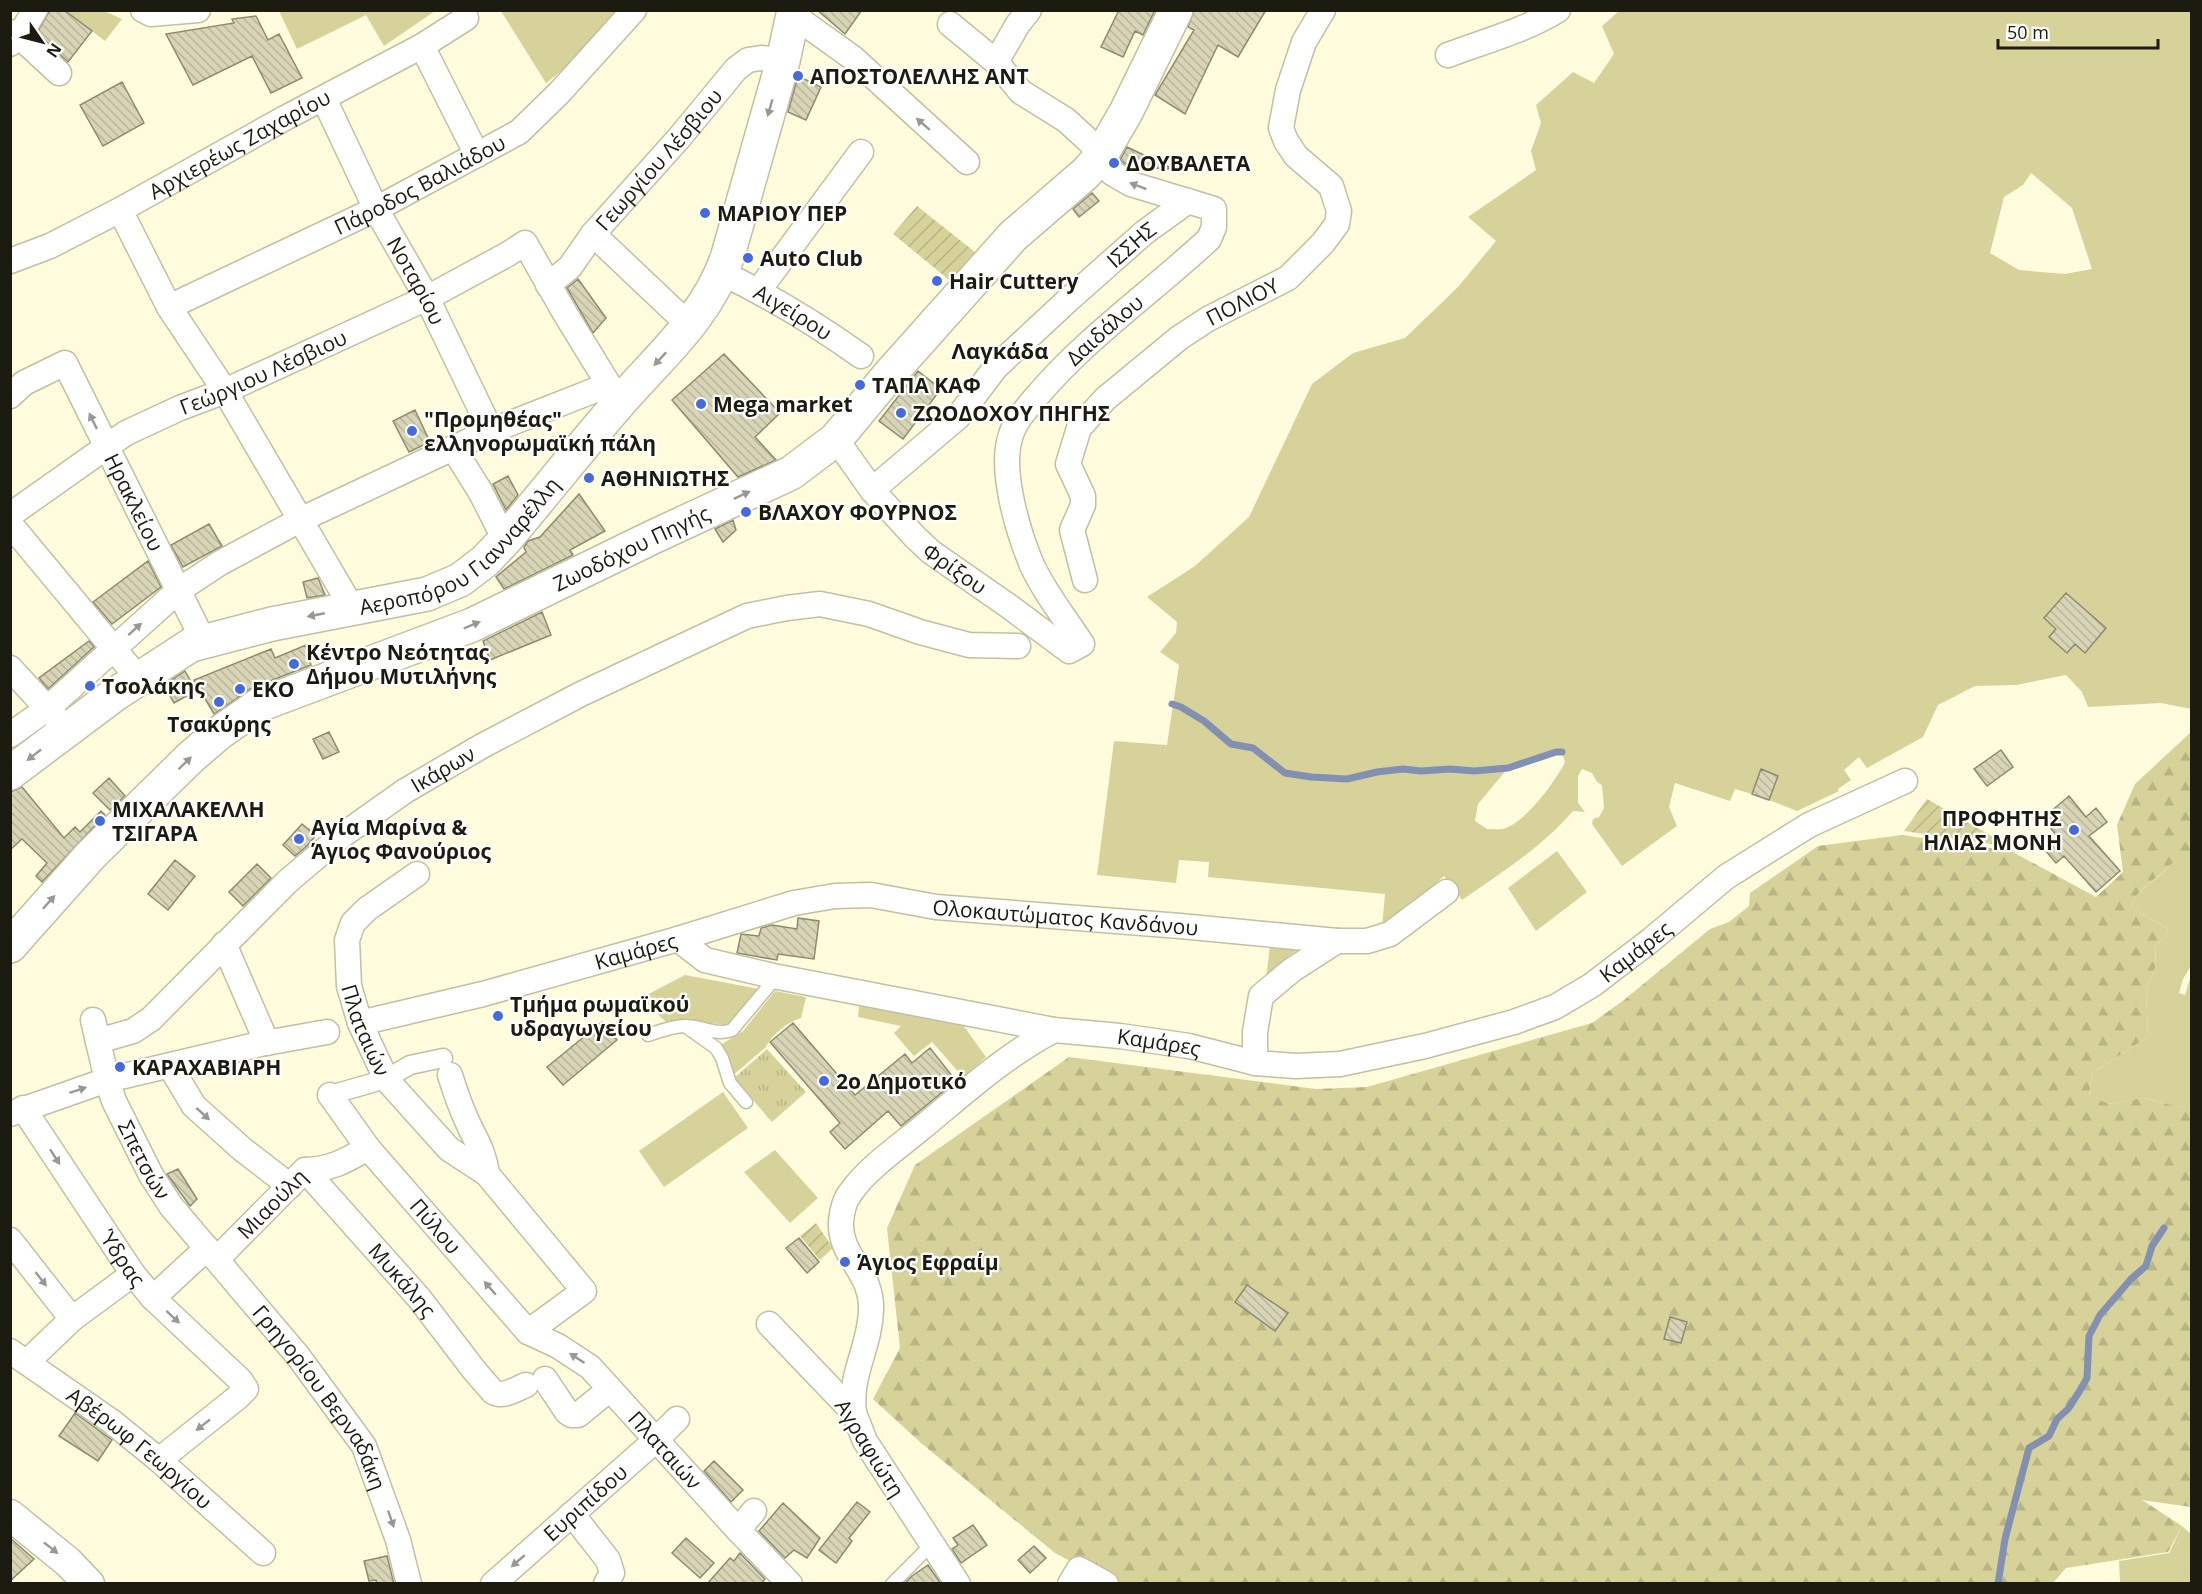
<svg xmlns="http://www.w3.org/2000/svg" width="2202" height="1594" font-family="'Open Sans',sans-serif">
<defs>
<pattern id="forest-firs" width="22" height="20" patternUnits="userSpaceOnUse" patternTransform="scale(1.5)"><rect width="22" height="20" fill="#d7d29a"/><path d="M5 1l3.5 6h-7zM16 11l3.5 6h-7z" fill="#b8b484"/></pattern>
<pattern id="park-tufts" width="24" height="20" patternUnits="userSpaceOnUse" patternTransform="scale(1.5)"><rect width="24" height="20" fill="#d7d29a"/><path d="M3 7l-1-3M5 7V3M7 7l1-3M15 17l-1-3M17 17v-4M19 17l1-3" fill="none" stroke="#b8b484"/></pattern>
<pattern id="garden-furrows" width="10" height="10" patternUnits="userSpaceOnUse" patternTransform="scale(1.5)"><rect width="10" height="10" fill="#d7d29a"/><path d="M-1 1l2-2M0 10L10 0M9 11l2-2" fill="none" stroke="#b8b484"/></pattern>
<pattern id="building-back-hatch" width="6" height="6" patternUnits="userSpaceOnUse" patternTransform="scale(1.5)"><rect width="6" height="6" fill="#d8d5b7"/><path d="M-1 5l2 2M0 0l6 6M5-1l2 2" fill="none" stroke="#b9b69c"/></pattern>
</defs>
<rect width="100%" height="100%" fill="#fffcdd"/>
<path fill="#d7d29a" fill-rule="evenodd" d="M66,11H104L122,19L105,41Z
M279,11H435L384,46L366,15L297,49Z
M501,11H628L568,66L546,83Z
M1619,11H2191V709L2161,703L2088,707L2082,692L2066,675L2016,685L1975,686L1938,705L1923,737L1867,768L1859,757L1844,770L1851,780L1838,789L1839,791L1797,811L1769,800L1778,776L1761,770L1752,794L1735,789L1730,801L1675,783L1669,807L1677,826L1622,866L1592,824L1593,819L1599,817L1604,808L1602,785L1597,782L1592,773L1582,769L1578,776V803L1585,812L1573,811C1541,848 1502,872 1462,900L1444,876L1382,927L1385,894L1208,877L1209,862L1179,860L1176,883L1097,875L1114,741L1167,745L1179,665L1160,652L1176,633L1177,622L1147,597L1195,566L1249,517L1312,384L1353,353L1405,338L1458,287L1496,241L1468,217L1536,170L1531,151L1541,123L1536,105L1573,72L1594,83L1614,54L1602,26ZM2031,173L2072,208L2092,269L2065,274L2019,270L1990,253L2004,197L2023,185ZM1556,752L1562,753L1565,762C1556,781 1526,821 1506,828C1501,830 1493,829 1487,829L1475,821L1478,804L1508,768Z
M1557,851L1587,892L1536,931L1508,888Z
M2186,861H2191V966L2183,979L2179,993L2185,995L2191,975V1119L2183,1108L2144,1098L2109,1104L2089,1097L2092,1073L2148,1037L2146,989L2155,968L2156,944L2165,938L2168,929L2131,907C2137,886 2159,881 2171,864Z
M1270,946L1300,948L1285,959L1286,963L1266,978Z
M685,975L759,989L734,1019L727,1025L683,1020L667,1023L641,998Z
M775,991L806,997L801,1018C788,1022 772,1034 766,1047L732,1076L722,1044L743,1031Z
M859,1006L963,1025L986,1057L963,1077L932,1042L914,1056L894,1033L901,1026L858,1017Z
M723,1092L748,1128L664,1187L639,1151Z
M775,1150L818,1198L790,1223L744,1172Z
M2182,1526L2191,1534V1583H2120L2119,1561L2169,1553Z"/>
<path fill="url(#forest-firs)" d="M2191,732V861L2171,864C2159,880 2137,886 2131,907L2168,929L2165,938L2156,944L2155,968L2146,989L2148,1037L2092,1073L2089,1096L2109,1104L2143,1098L2184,1108L2191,1119V1507L2142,1500L2182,1526L2168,1552L2066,1568L2052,1584L1112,1583L1055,1553L921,1443L873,1399L900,1348L887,1228L915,1165L1069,1057L1316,1089L1367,1087L1592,1023L1624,1000L1710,929L1729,922L1749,906L1750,893L1818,846L1902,835L2011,851L2096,897L2123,872L2117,825L2135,784Z"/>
<path fill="url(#park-tufts)" d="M767,1049L806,1092L772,1122L734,1078Z"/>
<path fill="url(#garden-furrows)" d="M917,206L985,260L959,288L893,234Z
M1927,799L2011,847L1904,831Z
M816,1223L833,1248L820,1260L800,1236Z"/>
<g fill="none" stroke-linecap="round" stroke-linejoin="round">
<path stroke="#8291b1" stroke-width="7" d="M1172,704L1181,707L1204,721L1231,744L1253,748L1285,773L1311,777L1347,779L1377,772L1403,769L1421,771L1450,769L1474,771L1508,768L1556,752H1562
M1998,1584L2005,1539L2029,1448L2049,1436L2057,1419L2068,1409L2079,1392L2087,1378L2089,1336L2100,1315L2131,1279L2146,1266L2152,1246L2164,1228"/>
</g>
<path fill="url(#building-back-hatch)" stroke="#8d8b6f" stroke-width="1.5" d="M50,10H64L92,31L68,62L37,33Z
M817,10H862L845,34Z
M1119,10H1155L1143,35L1135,31L1123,57L1101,47Z
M1194,10H1266L1238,57L1218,45L1185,114L1155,95L1194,30L1188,27Z
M256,16L268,40L279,34L302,78L271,93L252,56L193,85L166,34L234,23L232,19Z
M798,76L821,87L806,120L788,112Z
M122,82L144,123L103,146L80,105Z
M1127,147L1169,167V169L1128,166L1120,160Z
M1092,193L1099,201L1079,217L1073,209Z
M578,279L606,318L593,333L567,288Z
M724,354L780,413L755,437L776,460L738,477L672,400Z
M918,371L941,389L903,439L879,421Z
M415,410L430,442L409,452L393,421Z
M508,476L518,495L506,510L493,484Z
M579,494L605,531L570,550L573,555L504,589L496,577L526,552L524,547L528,541L540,537Z
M733,520L736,530L723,542L715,529Z
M209,524L222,546L183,567L171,545Z
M148,561L161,587L112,624L93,602Z
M318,578L325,595L307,598L303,582Z
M2066,593L2106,628L2085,653L2075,644L2067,653L2049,637L2056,629L2044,618Z
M542,612L551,635L490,660L483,641Z
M89,641L94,647L48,689L39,678Z
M306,645L311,665L252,688L214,714L194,680L271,649L275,658Z
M185,671L196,691L174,703L164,685Z
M329,732L339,752L323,759L313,739Z
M2001,750L2013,767L1987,786L1974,769Z
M1761,769L1778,776L1769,800L1752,794Z
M109,778L125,796L110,810L93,793Z
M22,787L64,838L75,827L80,832L101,811L105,815L42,882L36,876L47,863L22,839L10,850V792Z
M2069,796L2086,817L2096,808L2107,822L2089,836L2120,871L2096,892L2064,856L2056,863L2045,850L2059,839L2043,818Z
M302,824L316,835L307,846L295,856L283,845Z
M175,860L195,876L168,910L148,894Z
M257,864L271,878L243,906L229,892Z
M798,918L819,921L814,959L778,954L777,960L737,953L741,934L759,936L761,928L772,925L797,929Z
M602,1022L617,1040L563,1085L547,1067Z
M793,1023L855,1095L905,1054L912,1063L930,1048L956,1081L901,1126L888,1111L845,1149L830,1132L840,1123L770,1042Z
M178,1169L197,1199L190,1206L167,1174Z
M799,1238L819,1262L807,1273L786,1248Z
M1247,1285L1288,1313L1275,1331L1235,1302Z
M1670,1317L1687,1322L1681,1343L1664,1339Z
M75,1413L112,1440L98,1461L59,1436Z
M714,1461L743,1490L731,1502L704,1471Z
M857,1502L870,1512L849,1538L852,1541L836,1563L819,1550Z
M783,1503L820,1538L807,1558L794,1550L785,1558L759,1531Z
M973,1525L987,1545L961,1563L952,1549L958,1545L953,1538Z
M10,1538L34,1559L10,1581Z
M686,1538L714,1563L700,1578L672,1553Z
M1034,1546L1046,1558L1030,1573L1018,1560Z
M740,1553L765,1579L761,1584H707L730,1558L734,1561Z
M387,1556L394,1584H377L376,1580L369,1581L364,1561Z
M928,1565L941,1584H904L912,1576Z"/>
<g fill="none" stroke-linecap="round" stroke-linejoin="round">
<g stroke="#c2bfa2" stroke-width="15">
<path id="service" d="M688,1028L716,1048L722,1058L730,1083L746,1102
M648,1035C660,1031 673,1026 685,1026C702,1026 716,1036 732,1030L768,987L773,976
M892,1584L931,1545"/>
</g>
<g stroke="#c2bfa2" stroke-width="21">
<path id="pedestrian" d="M330,1095L386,1079L410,1065L443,1058"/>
</g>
<g stroke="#c2bfa2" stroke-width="27">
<g id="minor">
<path d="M143,10L151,14L198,10"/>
<path d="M793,15L853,58L967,162"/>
<path d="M10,32L19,36L59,73"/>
<path d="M10,44L19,36L35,10"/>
<path d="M422,46L477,155"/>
<path d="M1448,55C1485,41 1524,31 1558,10"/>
<path d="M996,62L1018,24L1029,10"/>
<path id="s1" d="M324,99L376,209L427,298L491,431"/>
<path d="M120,210L169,307L225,391L352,608"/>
<path d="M593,234L690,326"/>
<path id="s2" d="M10,261L50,246L120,210L285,118L422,46L466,18"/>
<path id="s3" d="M722,273C772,297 816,324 861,356"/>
<path id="s4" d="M548,285L570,267L593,234L679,138L736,69L748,60L761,58L783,61"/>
<path d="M759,290L861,152"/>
<path id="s5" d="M169,307L376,209L519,132L559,93L634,10"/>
<path id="s6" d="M10,396L24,383L65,363L204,642"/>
<path id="s7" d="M836,439L872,490L915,537L931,552L1010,607L1069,651L1082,644C1065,618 1044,592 1031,563C1018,531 1000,472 1010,438C1014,422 1026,409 1037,396C1087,337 1152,292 1209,239L1214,227V209L1131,184L1112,173L1090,142L1066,120L1021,92L996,62L950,24"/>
<path d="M453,448L480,491L505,540"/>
<path id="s8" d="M872,490L958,417L996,367L1067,301L1145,232L1188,201"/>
<path id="s9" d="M10,515L126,433L180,408L225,391L427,298L508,254L525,243L566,315L620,403"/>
<path d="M10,524L138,678"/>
<path id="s10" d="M1085,580L1072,530L1083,505V496L1068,464L1079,428L1105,399L1179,338L1208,319L1288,278L1323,243L1337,224L1339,211L1331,186L1296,156L1286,141L1281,128L1288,90L1304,42L1323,10"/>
<path d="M10,668L57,719"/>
<path d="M10,735L48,708L179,590L220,563L300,520L453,448L491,431L608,385"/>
<path id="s11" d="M417,874L367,909L353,923L347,940L349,986L360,1023L386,1079L449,1149L487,1174L584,1291L528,1332"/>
<path id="s12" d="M678,939L705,960L773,976L1054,1030L1120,1036L1189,1046L1255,1063L1296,1066L1340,1064L1425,1046L1514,1022L1555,1007L1592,985L1651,940L1726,877L1809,825L1905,781"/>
<path d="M224,944L267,1043"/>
<path id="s13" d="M93,1020L107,1080L114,1101L151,1175L171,1206L298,1356L364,1446L398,1540L409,1584"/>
<path id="s14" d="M360,1023L483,994L678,939L794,903L835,896L871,895L936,907L1180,926L1337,941H1367L1390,934L1446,892"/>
<path id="s15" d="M98,1041L133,1031L151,1019L288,881L340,837L405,791L482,746L581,694L747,616L787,608L820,604L869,614L920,632L969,645L1018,646"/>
<path d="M1255,1063V1032L1261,996L1292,970L1337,941"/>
<path d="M170,1066L194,1106L242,1149L290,1186"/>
<path d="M450,1075C455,1091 460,1106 467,1121C476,1141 484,1151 487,1174"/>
<path d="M330,1095L368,1148"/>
<path id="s16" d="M23,1108L133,1274L153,1298L240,1380L246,1389L238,1397L159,1460"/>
<path d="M10,1114L107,1080L260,1044L327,1032"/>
<path id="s17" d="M305,1170L419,1298L474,1370L493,1392C503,1398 516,1389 526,1385"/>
<path d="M10,1240L72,1319"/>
<path id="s18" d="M217,1259L305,1170C330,1170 347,1160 368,1148L528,1332L558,1346L590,1367L738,1530L790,1584"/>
<path d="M153,1298L207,1248"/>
<path d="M769,1324L854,1413L865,1441L958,1584"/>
<path id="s19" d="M10,1351L111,1421L159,1460L263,1553"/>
<path d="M27,1362L72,1319L133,1274"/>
<path d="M545,1379L567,1412L571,1415H578L610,1389"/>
<path d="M854,1413C849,1374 870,1348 871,1310C873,1272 839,1257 841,1222C842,1211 844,1200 851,1192C867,1169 897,1148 919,1130C962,1095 1004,1056 1054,1030"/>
<path d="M572,1514L608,1560L612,1573L606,1584"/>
<path d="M738,1530L754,1511"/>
<path id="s20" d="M493,1584L657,1439L677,1419"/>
<path d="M1070,1584L1079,1569L1106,1584"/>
</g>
</g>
<g stroke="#c2bfa2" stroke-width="33">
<path id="tertiary" d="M10,1515L68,1562L89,1584"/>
</g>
<g stroke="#c2bfa2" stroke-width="36">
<g id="primary">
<path id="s21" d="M10,773L114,695L191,645L272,624L427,594L460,580L485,561L505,540C544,494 581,447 620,402C661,355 708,316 728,255L783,61L794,10"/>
<path id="s22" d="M10,946L91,855L191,757L219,733L259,705L472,625L653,537L791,473L836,439L889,375L1013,236L1086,173L1100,157L1126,112L1176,10"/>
</g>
</g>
<use href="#service" stroke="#fff" stroke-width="12"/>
<use href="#pedestrian" stroke="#fff" stroke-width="18"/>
<use href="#minor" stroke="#fff" stroke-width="24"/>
<use href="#tertiary" stroke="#fff" stroke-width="30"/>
<use href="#primary" stroke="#fff" stroke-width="33"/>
</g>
<defs><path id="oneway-solid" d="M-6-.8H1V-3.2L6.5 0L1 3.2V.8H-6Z" transform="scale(1.5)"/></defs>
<g fill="#999893">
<use href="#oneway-solid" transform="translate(770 108) rotate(106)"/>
<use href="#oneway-solid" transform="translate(923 124) rotate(-139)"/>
<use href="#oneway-solid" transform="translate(1138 186) rotate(-159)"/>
<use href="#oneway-solid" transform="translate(660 359) rotate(133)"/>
<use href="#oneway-solid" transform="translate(93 421) rotate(-116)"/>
<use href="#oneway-solid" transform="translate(742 495) rotate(-25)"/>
<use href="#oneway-solid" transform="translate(316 615) rotate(169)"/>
<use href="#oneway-solid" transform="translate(472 625) rotate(-23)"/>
<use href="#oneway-solid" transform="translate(135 629) rotate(-42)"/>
<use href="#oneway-solid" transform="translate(34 755) rotate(142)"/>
<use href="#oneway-solid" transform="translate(185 763) rotate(-44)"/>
<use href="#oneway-solid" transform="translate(49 902) rotate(-48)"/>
<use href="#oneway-solid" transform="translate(78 1090) rotate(-18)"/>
<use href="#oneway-solid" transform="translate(203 1114) rotate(42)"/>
<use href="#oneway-solid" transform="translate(55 1157) rotate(57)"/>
<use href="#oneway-solid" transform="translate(41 1279) rotate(52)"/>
<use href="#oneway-solid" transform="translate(490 1288) rotate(-131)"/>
<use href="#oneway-solid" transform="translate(173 1317) rotate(43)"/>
<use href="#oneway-solid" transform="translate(577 1358) rotate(-147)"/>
<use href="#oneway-solid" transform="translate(203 1425) rotate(142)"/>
<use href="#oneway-solid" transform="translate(391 1519) rotate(71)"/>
<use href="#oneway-solid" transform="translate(51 1548) rotate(38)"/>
<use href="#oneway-solid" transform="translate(518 1561) rotate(139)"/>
</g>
<g fill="#446adc" stroke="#fff" stroke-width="2">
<circle cx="798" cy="76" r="6"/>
<circle cx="1114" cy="163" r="6"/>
<circle cx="705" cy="213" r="6"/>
<circle cx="748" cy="258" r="6"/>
<circle cx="937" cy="281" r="6"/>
<circle cx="860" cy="385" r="6"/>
<circle cx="701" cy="404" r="6"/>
<circle cx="901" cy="413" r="6"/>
<circle cx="412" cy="431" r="6"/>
<circle cx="589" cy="478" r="6"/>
<circle cx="746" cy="512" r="6"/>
<circle cx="294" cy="664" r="6"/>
<circle cx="90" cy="686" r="6"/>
<circle cx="240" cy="689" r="6"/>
<circle cx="219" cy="702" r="6"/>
<circle cx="100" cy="821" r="6"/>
<circle cx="2074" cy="830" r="6"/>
<circle cx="299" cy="839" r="6"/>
<circle cx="498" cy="1016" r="6"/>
<circle cx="120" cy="1067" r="6"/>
<circle cx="824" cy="1081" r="6"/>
<circle cx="845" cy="1262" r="6"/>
</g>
<g text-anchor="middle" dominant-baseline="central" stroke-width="4.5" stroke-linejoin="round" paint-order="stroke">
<g font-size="21" font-weight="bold" fill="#1c1b10" stroke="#fff" text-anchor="start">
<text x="810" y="76">ΑΠΟΣΤΟΛΕΛΛΗΣ ΑΝΤ</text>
<text x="1126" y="163">ΔΟΥΒΑΛΕΤΑ</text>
<text x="717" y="213">ΜΑΡΙΟΥ ΠΕΡ</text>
<text x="760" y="258">Auto Club</text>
<text x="949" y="281">Hair Cuttery</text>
<text x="872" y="385">ΤΑΠΑ ΚΑΦ</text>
<text x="713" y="404">Mega market</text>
<text x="913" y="413">ΖΩΟΔΟΧΟΥ ΠΗΓΗΣ</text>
<text x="424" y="419">"Προμηθέας"<tspan x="424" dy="24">ελληνορωμαϊκή πάλη</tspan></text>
<text x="601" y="478">ΑΘΗΝΙΩΤΗΣ</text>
<text x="758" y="512">ΒΛΑΧΟΥ ΦΟΥΡΝΟΣ</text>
<text x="306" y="652">Κέντρο Νεότητας<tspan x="306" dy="24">Δήμου Μυτιλήνης</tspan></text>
<text x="102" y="686">Τσολάκης</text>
<text x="252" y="689">EKO</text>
<text x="219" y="724" text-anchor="middle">Τσακύρης</text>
<text x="112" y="809">ΜΙΧΑΛΑΚΕΛΛΗ<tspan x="112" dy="24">ΤΣΙΓΑΡΑ</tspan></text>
<text x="2062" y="818" text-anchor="end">ΠΡΟΦΗΤΗΣ<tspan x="2062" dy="24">ΗΛΙΑΣ MONH</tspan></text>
<text x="311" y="827">Αγία Μαρίνα &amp;<tspan x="311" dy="24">Άγιος Φανούριος</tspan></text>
<text x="510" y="1004">Τμήμα ρωμαϊκού<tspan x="510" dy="24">υδραγωγείου</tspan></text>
<text x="132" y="1067">ΚΑΡΑΧΑΒΙΑΡΗ</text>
<text x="836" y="1081">2ο Δημοτικό</text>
<text x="857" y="1262">Άγιος Εφραίμ</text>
</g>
<g font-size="21" fill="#1c1b10" stroke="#fff">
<text stroke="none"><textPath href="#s2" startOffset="258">Αρχιερέως Ζαχαρίου</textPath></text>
<text stroke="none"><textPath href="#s4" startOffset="168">Γεωργίου Λέσβιου</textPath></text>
<text stroke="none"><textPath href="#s5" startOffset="279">Πάροδος Βαλιάδου</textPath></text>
<text stroke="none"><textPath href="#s8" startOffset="358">ΙΣΣΗΣ</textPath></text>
<text stroke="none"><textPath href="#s1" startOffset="204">Νοταρίου</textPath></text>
<text stroke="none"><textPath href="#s10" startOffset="369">ΠΟΛΙΟΥ</textPath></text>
<text stroke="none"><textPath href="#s3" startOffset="81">Αιγείρου</textPath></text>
<text stroke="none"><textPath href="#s7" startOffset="702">Δαιδάλου</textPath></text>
<text stroke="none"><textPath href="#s9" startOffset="292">Γεώργιου Λέσβιου</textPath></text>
<text stroke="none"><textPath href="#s6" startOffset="220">Ηρακλείου</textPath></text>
<text stroke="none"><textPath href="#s21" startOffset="516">Αεροπόρου Γιανναρέλλη</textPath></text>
<text stroke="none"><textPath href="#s22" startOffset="752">Ζωοδόχου Πηγής</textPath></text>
<text stroke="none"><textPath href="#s7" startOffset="177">Φρίξου</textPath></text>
<text stroke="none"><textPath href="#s15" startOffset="444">Ικάρων</textPath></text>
<text stroke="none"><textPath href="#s14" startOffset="724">Ολοκαυτώματος Κανδάνου</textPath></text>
<text stroke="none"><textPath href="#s12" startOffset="1000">Καμάρες</textPath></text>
<text stroke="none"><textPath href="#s14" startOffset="285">Καμάρες</textPath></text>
<text stroke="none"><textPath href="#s11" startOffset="192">Πλαταιών</textPath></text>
<text stroke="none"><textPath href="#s12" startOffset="496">Καμάρες</textPath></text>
<text stroke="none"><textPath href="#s13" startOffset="150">Σπετσών</textPath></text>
<text stroke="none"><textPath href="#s18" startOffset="78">Μιαούλη</textPath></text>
<text stroke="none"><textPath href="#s18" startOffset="296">Πύλου</textPath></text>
<text stroke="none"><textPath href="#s16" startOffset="180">Ύδρας</textPath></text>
<text stroke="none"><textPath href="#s17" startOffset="147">Μυκάλης</textPath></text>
<text stroke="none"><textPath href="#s13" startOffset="447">Γρηγορίου Βερναδάκη</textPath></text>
<text transform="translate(870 1448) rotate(58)">Αγραφιώτη</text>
<text stroke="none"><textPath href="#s19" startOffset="162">Αβέρωφ Γεωργίου</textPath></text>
<text stroke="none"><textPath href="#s18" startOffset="620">Πλαταιών</textPath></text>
<text stroke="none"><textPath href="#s20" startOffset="123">Ευριπίδου</textPath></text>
</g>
<g font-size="22" font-weight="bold" fill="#1c1b10" stroke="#fff">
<text x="1000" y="350">Λαγκάδα</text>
</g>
</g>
<rect width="2202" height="1594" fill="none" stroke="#1c1b10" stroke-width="24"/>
<g transform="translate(42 42) rotate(125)" stroke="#ffffff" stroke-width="4.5" paint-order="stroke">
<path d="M0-4.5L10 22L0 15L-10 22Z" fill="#1c1b10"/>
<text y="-9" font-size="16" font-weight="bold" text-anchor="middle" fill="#1c1b10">N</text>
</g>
<path d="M1998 39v9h160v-9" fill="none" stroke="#1c1b10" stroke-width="3"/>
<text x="2007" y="39" font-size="18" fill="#1c1b10" stroke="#ffffff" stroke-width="4.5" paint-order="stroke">50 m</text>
</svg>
